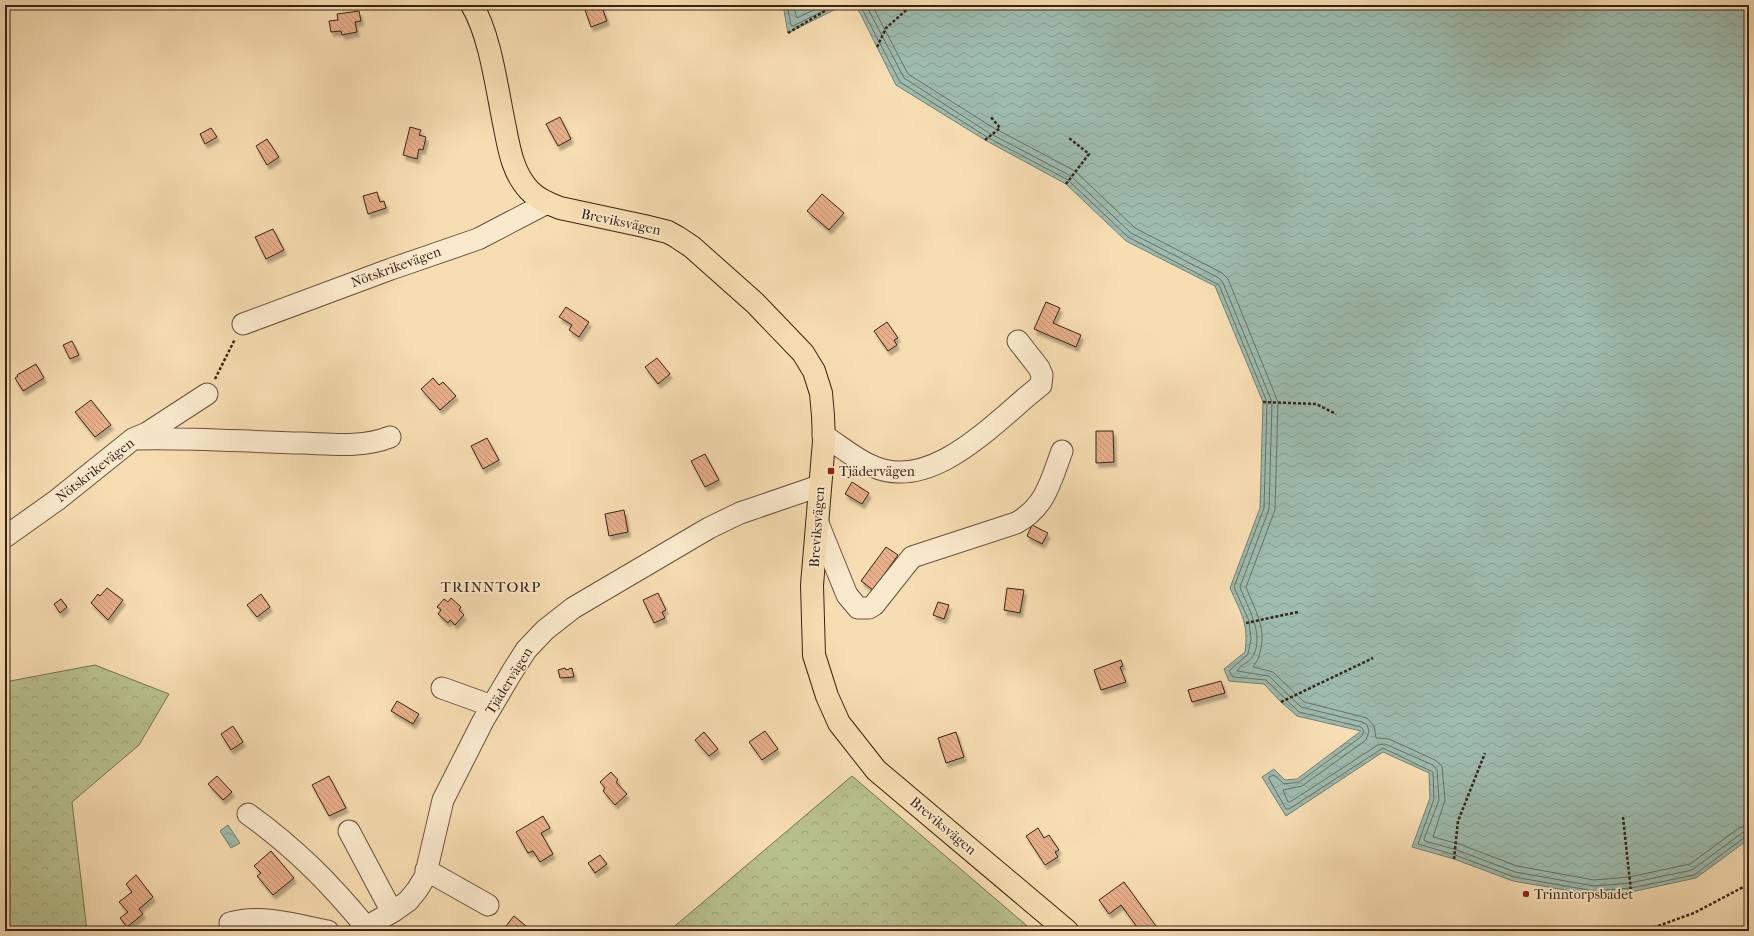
<svg xmlns="http://www.w3.org/2000/svg" width="1754" height="936" font-family="'IM FELL French Canon',serif">
<defs>
<pattern id="forest-crowns" width="20" height="18" patternUnits="userSpaceOnUse"><rect width="20" height="18" fill="#b8c28f"/><path d="M2 6a3 3 0 1 1 6 0M12 15a3 3 0 1 1 6 0" fill="none" stroke="#9fa67b"/></pattern>
<pattern id="water-waves" width="16" height="10" patternUnits="userSpaceOnUse"><rect width="16" height="10" fill="#9dbcaf"/><path d="M0 5q4-4 8 0t8 0" fill="none" stroke="#88a196"/></pattern>
<pattern id="building-back-hatch" width="6" height="6" patternUnits="userSpaceOnUse"><rect width="6" height="6" fill="#e7af8a"/><path d="M-1 5l2 2M0 0l6 6M5-1l2 2" fill="none" stroke="#c79676"/></pattern>
<filter id="shadow"><feDropShadow dx="2.5" dy="4.5" stdDeviation="1" flood-color="#0004"/></filter>
</defs>
<rect width="100%" height="100%" fill="#f7deb2"/>
<filter id="stains"><feTurbulence type="fractalNoise" baseFrequency=".005" numOctaves="4"/><feColorMatrix values="0 0 0 0 .2 0 0 0 0 .09 0 0 0 0 .02 0 0 0 .5 -.17"/></filter>
<radialGradient id="worn" r=".72"><stop offset=".6" stop-color="#630" stop-opacity="0"/><stop offset="1" stop-color="#630" stop-opacity=".3"/></radialGradient>
<path fill="url(#forest-crowns)" stroke="#787252" d="M95,665L169,694L139,745L72,802L87,931H5V682Z
M852,776L1033,931H669Z"/>
<path fill="url(#water-waves)" stroke="#747f72" d="M783,5H844L788,33Z
M856,5H1749V839L1696,878L1631,892L1594,895L1513,881L1454,859L1412,847L1430,798L1429,773L1383,752L1286,816L1262,777L1274,769L1285,780L1297,779L1361,731L1297,716L1281,702L1264,684L1229,681L1224,669L1245,652C1249,624 1241,613 1230,588L1260,508L1263,402L1215,286L1126,241L1066,184L985,140L896,85Z
M228,825L240,843L231,848L220,831Z"/>
<g fill="none" stroke-linecap="round" stroke-linejoin="round">
<path stroke="#6a7062" stroke-width="1" d="M787,5L791,25L793,26L835,5
M793,5L797,18L824,5
M860,5L900,82L987,137L1068,180L1128,237L1219,285L1267,402L1264,508L1234,587L1249,621L1251,639L1248,654L1229,671L1233,677L1266,680L1299,712L1361,727L1364,731L1362,736L1299,782L1284,784L1274,775L1269,777V779L1286,809H1289L1383,748L1433,772L1434,799L1418,844L1455,855L1514,877L1594,891L1631,888L1694,875L1745,837L1749,836
M866,5L904,78L989,133L1071,176L1131,233L1219,278L1223,283L1272,402L1269,509L1240,587C1247,607 1265,634 1253,656C1249,663 1240,665 1237,671L1269,676L1301,707L1362,722L1367,725L1369,731L1366,740L1302,786L1283,790L1288,802H1290L1378,745L1385,744L1433,765L1437,770L1439,800L1424,839L1425,841L1457,850L1515,872L1594,886L1630,883L1692,870L1742,833L1749,831
M872,5L908,74L992,127L1075,171L1135,228L1222,273L1228,279L1278,402L1275,510L1246,587C1255,611 1268,629 1259,656C1258,661 1255,663 1253,667L1273,672L1304,702L1367,718L1374,726L1376,738L1389,739L1435,760L1442,766L1445,800L1433,837L1459,844L1517,866L1594,880L1629,877L1690,864L1739,828L1749,825"/>
</g>
<path fill="url(#building-back-hatch)" stroke="#372316" filter="url(#shadow)" d="M589,5H601L607,21L591,27L584,7Z
M359,11L361,21L355,22L357,32L342,35L341,31L331,32L329,21L338,20L337,14Z
M560,117L571,139L558,146L546,124Z
M410,127L421,130L419,135L426,137L423,150L419,149L417,159L403,155Z
M211,128L217,137L205,144L200,134Z
M267,139L279,157L267,165L256,146Z
M377,192L380,202L384,201L386,208L368,214L363,196Z
M822,194L844,213L829,230L807,211Z
M273,229L284,250L266,259L255,237Z
M1046,302L1060,308L1053,323L1081,335L1076,347L1034,329Z
M566,307L589,322L579,337L569,330L572,325L559,317Z
M887,322L898,338L894,340L897,345L888,351L874,331Z
M72,341L79,355L70,359L63,345Z
M657,358L670,374L658,384L645,367Z
M36,364L44,378L23,391L15,378L18,376L17,375Z
M433,378L439,385L443,382L456,396L440,410L421,389Z
M91,400L111,425L95,437L75,412Z
M1096,431H1113L1114,462L1096,463Z
M487,438L499,460L483,469L471,446Z
M705,454L719,480L705,487L691,461Z
M852,482L869,493L862,504L845,494Z
M624,510L628,532L609,536L605,514Z
M1032,525L1048,533L1042,544L1027,536Z
M886,547L898,555L873,590L861,581Z
M107,588L123,600L108,620L91,603L98,594L100,596Z
M1007,588L1024,590L1020,613L1004,610Z
M658,593L666,610L662,612L665,618L654,623L643,600Z
M261,594L270,607L257,617L247,605Z
M451,598L461,607L459,610L464,615L455,625L450,620L448,623L438,614L441,610L437,607L444,599L448,602Z
M61,599L67,607L60,613L54,604Z
M938,602L949,605L944,619L933,615Z
M1121,660L1123,666L1120,667L1126,682L1101,690L1094,670Z
M565,668L566,670L572,668L574,677L560,678L558,670Z
M1221,681L1225,693L1192,702L1188,690Z
M397,701L419,714L413,724L391,711Z
M233,726L243,742L231,750L221,734Z
M765,731L778,749L762,760L749,742Z
M704,732L718,749L709,756L695,740Z
M956,732L964,757L946,763L938,738Z
M611,772L618,780L616,782L627,794L615,805L603,791L605,788L600,782Z
M217,776L232,792L223,800L208,784Z
M329,776L346,808L329,816L312,785Z
M543,816L550,828L541,833L553,854L540,862L533,851L528,853L516,832Z
M1038,828L1044,838L1049,835L1059,850L1055,852L1058,857L1045,865L1026,836Z
M271,851L294,878L273,895L257,876L261,873L254,866Z
M600,855L607,864L595,873L588,863Z
M136,875L153,897L139,909L143,914L127,927L120,918L128,912L119,902L132,892L126,884Z
M1124,882L1156,926L1150,931H1140L1121,905L1109,914L1099,900Z
M514,916L532,931H502Z"/>
<g fill="none" stroke-linecap="round" stroke-linejoin="round">
<g stroke="#67523d" stroke-width="23">
<path id="minor" d="M243,324L391,269L478,239L547,203
M823,435C839,445 855,459 872,466C933,494 997,419 1041,385L1042,375L1039,368L1018,341
M133,439C190,437 246,442 303,443C332,444 362,448 390,437
M817,521L847,595L858,608H869L874,605L912,557L1016,523C1046,507 1051,480 1062,451
M5,537L57,500L133,439L147,433L207,394
M442,688L492,706
M248,814C295,848 329,882 366,927
M349,831L392,912
M426,870L488,905
M230,923C263,914 296,925 328,931
M359,931L394,911L408,901L417,890L425,877L443,800L483,721L512,672L526,650L545,630L573,608L709,528L740,513L819,486"/>
</g>
<g stroke="#372316" stroke-width="24">
<path id="major" d="M472,5C491,37 497,91 505,128C509,149 513,173 529,190C537,199 549,204 560,208L644,226L668,232L677,237L692,247L755,303L803,353L814,371L821,393L823,416L824,441L812,585L814,655L827,696L839,723L876,770L1067,931"/>
</g>
<path stroke="#372316" stroke-width="2.5" stroke-dasharray="3 2" stroke-linecap="butt" d="M788,33L835,5
M877,47L886,28L912,5
M985,140L1000,128L990,116
M1066,184L1089,154L1069,138
M215,379L235,339
M1263,402L1316,404L1336,414
M1246,623L1298,612
M1281,702L1373,658
M1623,817L1631,892
M1454,859L1458,821L1485,753
M1644,931L1694,913L1749,884"/>
<use href="#minor" stroke="#faeacd" stroke-width="21"/>
<use href="#major" stroke="#f7deb2" stroke-width="22"/>
</g>
<g fill="#8f2418" stroke="#faeacd" stroke-width="1.5">
<rect x="827" y="467" width="8" height="8" rx="2"/>
<circle cx="1526" cy="894" r="4"/>
</g>
<g text-anchor="middle" dominant-baseline="central" stroke-width="3.5" stroke-linejoin="round" paint-order="stroke">
<g font-size="14" fill="#372316" stroke="#faeacd">
<text transform="translate(621 222) rotate(12)">Breviksvägen</text>
<text transform="translate(396 267) rotate(-20)">Nötskrikevägen</text>
<text transform="translate(95 470) rotate(-38)">Nötskrikevägen</text>
<text transform="translate(817 527) rotate(-86)">Breviksvägen</text>
<text transform="translate(509 681) rotate(-58)">Tjädervägen</text>
<text transform="translate(943 826) rotate(40)">Breviksvägen</text>
</g>
<g font-size="14" fill="#372316" stroke="#faeacd" text-anchor="start">
<text x="839" y="471">Tjädervägen</text>
<text x="1534" y="894">Trinntorpsbadet</text>
</g>
<g font-size="15" letter-spacing="1" fill="#372316" stroke="#faeacd">
<text x="491" y="587">TRINNTORP</text>
</g>
</g>
<rect width="1754" height="936" fill="none" stroke="#f7deb2" stroke-width="20"/>
<rect x="6" y="6" width="1742" height="924" fill="none" stroke="#372316" stroke-width="2"/>
<rect x="10" y="10" width="1734" height="916" fill="none" stroke="#372316"/>
<rect width="100%" height="100%" filter="url(#stains)"/>
<rect width="100%" height="100%" fill="url(#worn)"/>
</svg>
